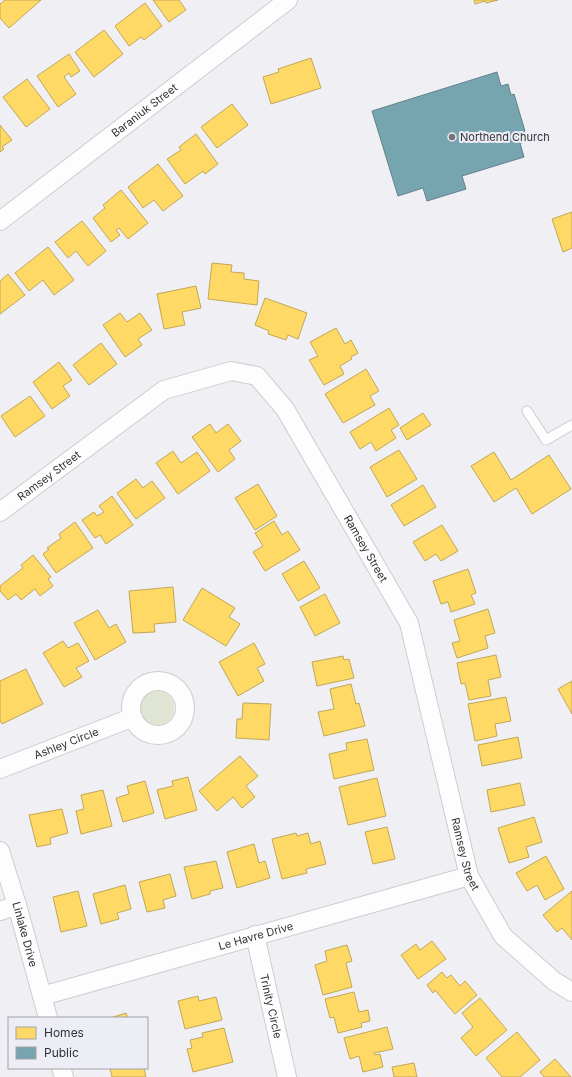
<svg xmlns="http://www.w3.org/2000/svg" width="572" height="1077" font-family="Inter,sans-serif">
<rect width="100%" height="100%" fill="#efeff4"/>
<path fill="#dfe5d2" d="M140 708a17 17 0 1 1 34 0a17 17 0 1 1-34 0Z"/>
<path fill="#ffd966" stroke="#c1a757" d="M5,0H41L9,28L0,18V4Z
M153,0H179L186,10L169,22Z
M474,0H498L486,3L485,1L475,4Z
M145,3L162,26L144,40L141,37L129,46L115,26Z
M104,30L123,54L94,77L75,52Z
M69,54L80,71L71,77L69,73L64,77L76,94L58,107L37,76Z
M311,58L321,88L271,104L263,77L279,72L278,69Z
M27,79L50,109L26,127L3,97Z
M232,104L248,125L217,148L201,127Z
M0,125L12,140L2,147L4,149L0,152Z
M196,134L218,164L205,174L203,171L185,184L167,159L181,150L179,147Z
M158,164L183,196L163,211L154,200L143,208L128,187Z
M121,190L148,223L128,239L119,228L116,230L120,235L111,242L93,218L105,208L103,205Z
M572,212V248L563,252L552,219Z
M82,221L106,251L88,266L76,251L68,258L55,242Z
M48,247L74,280L54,295L43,280L29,291L15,273Z
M212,263L232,265L231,272L244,273V279L259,281L257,305L208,299Z
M8,274L25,295L0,314V281Z
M196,286L201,308L182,312L185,325L164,329L157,294Z
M265,298L307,313L298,339L288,335L286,340L268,334L269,331L255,325Z
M120,313L127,322L140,313L152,330L138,339L142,345L125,357L103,325Z
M336,328L345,344L351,340L358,353L351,357L352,359L340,366L344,374L324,385L309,360L318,356L310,342Z
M101,343L117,364L89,385L73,365Z
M59,362L72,380L63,386L70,396L52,409L33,382Z
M366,369L379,391L370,396L375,405L343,423L325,394Z
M30,396L45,416L15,437L1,416Z
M389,408L399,425L391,430L396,438L376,451L371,442L360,449L350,432Z
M423,413L431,425L407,440L400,428Z
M210,424L216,433L228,424L241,441L229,450L235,459L218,472L192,437Z
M399,450L417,479L387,497L370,467Z
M173,451L181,463L197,452L210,471L178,494L156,463Z
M494,452L511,480L549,455L571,489L532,514L516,488L494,502L471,466Z
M136,479L143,488L152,481L165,498L136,519L117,493Z
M258,484L277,516L255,530L235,498Z
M423,485L436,507L404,526L391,505Z
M112,496L133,525L106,544L100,535L95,538L82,520L94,512L97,516L104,512L99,506Z
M274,521L282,535L288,531L300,550L265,571L253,552L263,546L255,533Z
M75,522L93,548L56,573L43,554L49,549L47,548L61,538L59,534Z
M442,525L458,551L441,561L436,554L425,561L413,542Z
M33,555L51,577L48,579L53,586L40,596L35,589L21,600L16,594L8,600L0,591V586L23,568L21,565Z
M304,561L320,588L298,601L282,574Z
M468,569L476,593L471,595L475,604L451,612L448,602L441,604L433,581Z
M173,587L176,622L154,624L155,632L133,633L129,591Z
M202,588L235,608L229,617L240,624L226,646L183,620Z
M325,594L340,623L315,636L300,607Z
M488,609L495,633L485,636L488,648L457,658L452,643L460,641L454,620Z
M98,610L109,628L116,624L126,642L95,660L74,623Z
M63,641L68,648L78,643L89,661L76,668L82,677L64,687L43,653Z
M254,643L265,664L257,668L264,681L238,696L219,662Z
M496,655L501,677L488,680L491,696L469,700L465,683L461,684L457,663Z
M343,656L344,660L349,659L354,678L317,686L312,662Z
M26,669L43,704L2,724L0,720V681Z
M572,681V714L558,689Z
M351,684L356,704L359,703L365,726L324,736L318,712L334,709L330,689Z
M506,697L511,721L495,724L497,736L475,741L468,704Z
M243,703L271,704L269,740L236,738L237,719H242Z
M518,737L522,758L482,766L478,745Z
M367,739L374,770L334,779L329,754L347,750L346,743Z
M240,756L258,776L246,786L255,797L242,808L233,797L217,811L199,791Z
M188,777L197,810L165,819L157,790L173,786L172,781Z
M377,778L386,816L348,825L339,787Z
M145,781L154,813L123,822L116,798L129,794L127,786Z
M520,783L525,805L491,812L487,790Z
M103,790L112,826L81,834L76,811L84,809L81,795Z
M62,809L68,833L50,838L51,844L37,847L29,815Z
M534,817L542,842L526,847L529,857L509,863L498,828Z
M387,827L395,859L373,864L365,832Z
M296,833L297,836L308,833L311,844L320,841L326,864L306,869L307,873L282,879L272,839Z
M254,844L259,863L265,861L270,878L237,888L227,852Z
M546,856L564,889L545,900L537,885L527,891L516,873Z
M216,861L223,888L210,891V894L192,899L184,867Z
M170,874L176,896L163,900L165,908L147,912L139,882Z
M125,885L131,909L117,913L119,919L101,924L93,894Z
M78,891L87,926L61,932L53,897Z
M572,891V940L562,928L557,932L543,915Z
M432,941L446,959L418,979L401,955L416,944L420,950Z
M347,945L352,961L346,963L352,987L323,995L315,965L327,961L325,951Z
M442,972L447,978L451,975L460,986L465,981L477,995L455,1014L435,990L433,993L427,985Z
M354,992L359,1012L368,1010L370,1021L361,1023L362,1027L338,1033L334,1017L330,1018L325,999Z
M198,996L199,1001L216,997L222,1020L185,1029L178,1001Z
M480,998L507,1030L476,1056L461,1038L473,1027L462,1013Z
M126,1013L128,1018H110Z
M387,1027L393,1049L374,1053L375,1055L380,1054L383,1067L363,1072L359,1056L350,1059L344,1038Z
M224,1028L233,1062L193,1072L187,1049L192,1048L190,1040L203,1037L202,1033Z
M517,1032L540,1060L520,1077H502L486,1058Z
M555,1059L571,1077H544L540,1072Z
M414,1063L417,1077H394L392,1067Z
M110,1068H144L146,1077H112Z"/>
<path fill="#76a5af" stroke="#61828a" d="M497,72L501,86L508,84L511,95L514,94L525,131L523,132L526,142L520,143L524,157L462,176L466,189L427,201L423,188L398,196L372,111Z"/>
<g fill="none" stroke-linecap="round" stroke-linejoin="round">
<g stroke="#cccdd0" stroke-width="11">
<path id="lane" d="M527,411L546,440L572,425"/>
</g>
<g stroke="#cccdd0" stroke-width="20">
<g id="street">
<path id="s1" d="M0,221L288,0"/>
<path id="s2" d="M0,512L164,390L231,371L257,376L285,409L409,623L469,876L503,936L554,981L572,992"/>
<circle cx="158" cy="708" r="27"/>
<path id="s3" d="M0,769L131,718"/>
<path id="s4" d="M0,851L17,905L48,1018"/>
<path d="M0,911L17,905"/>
<path id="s5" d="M255,935L287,1077"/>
<path id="s6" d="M42,996L469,876"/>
<path d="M61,1068L64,1077"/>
</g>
</g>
<use href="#lane" stroke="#fdfdfd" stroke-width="9"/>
<use href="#street" stroke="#fdfdfd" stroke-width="18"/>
</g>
<circle fill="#747478" stroke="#ededf6" stroke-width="1.5" cx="452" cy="137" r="4"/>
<g text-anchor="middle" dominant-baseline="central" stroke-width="4" stroke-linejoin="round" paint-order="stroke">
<g font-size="11" fill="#313235" stroke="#ededf6">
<text stroke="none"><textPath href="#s1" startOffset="182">Baraniuk Street</textPath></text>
<text stroke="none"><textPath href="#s2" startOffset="61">Ramsey Street</textPath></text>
<text stroke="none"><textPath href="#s2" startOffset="505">Ramsey Street</textPath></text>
<text stroke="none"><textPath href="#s3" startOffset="71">Ashley Circle</textPath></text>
<text stroke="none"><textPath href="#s2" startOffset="829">Ramsey Street</textPath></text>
<text stroke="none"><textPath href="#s4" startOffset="87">Linlake Drive</textPath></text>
<text stroke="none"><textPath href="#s6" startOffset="222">Le Havre Drive</textPath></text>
<text stroke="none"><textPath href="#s5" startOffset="73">Trinity Circle</textPath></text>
</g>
<g font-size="11" fill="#313235" stroke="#ededf6" text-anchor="start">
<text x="460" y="137">Northend Church</text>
</g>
</g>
<rect x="8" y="1017" width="140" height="52" fill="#ededf6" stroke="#a2a2a9"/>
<rect x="16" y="1027" width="20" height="12" fill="#ffd966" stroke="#a2a2a9"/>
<text x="44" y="1037" font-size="12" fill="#313235">Homes</text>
<rect x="16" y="1047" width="20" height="12" fill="#76a5af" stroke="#a2a2a9"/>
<text x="44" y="1057" font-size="12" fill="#313235">Public</text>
</svg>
